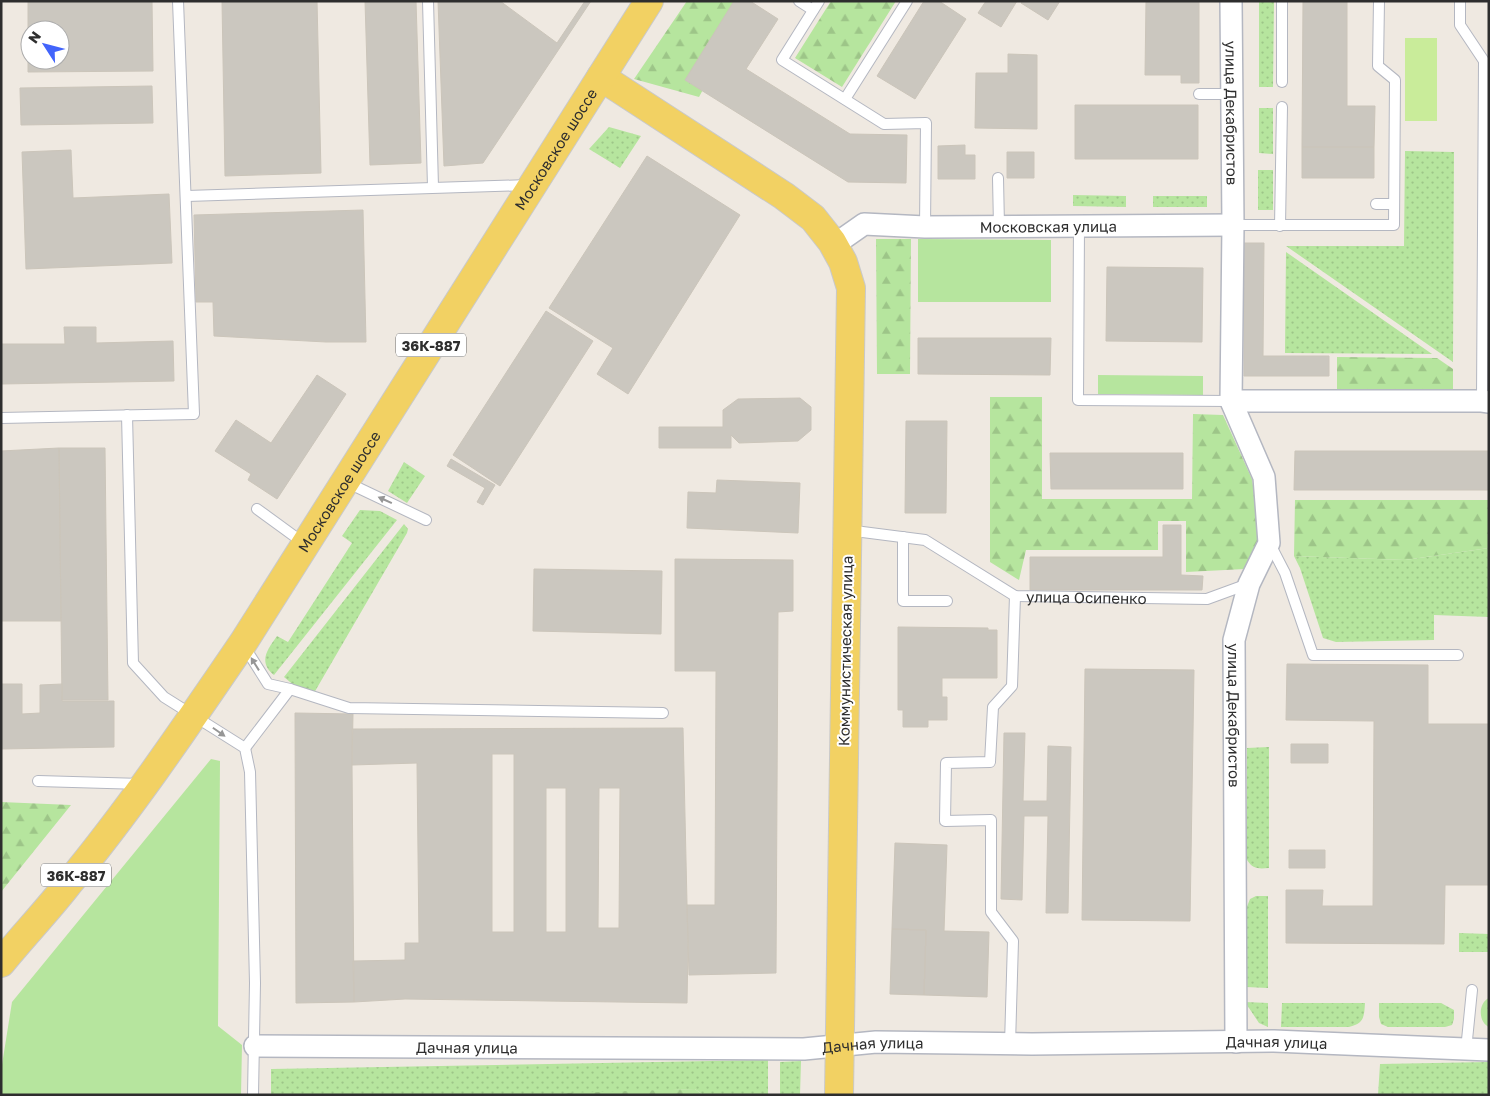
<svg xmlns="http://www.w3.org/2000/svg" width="1490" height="1096" font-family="'Golos Text',sans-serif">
<defs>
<pattern id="grass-dots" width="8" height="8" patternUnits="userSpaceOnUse" patternTransform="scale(1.25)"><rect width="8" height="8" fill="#b6e59e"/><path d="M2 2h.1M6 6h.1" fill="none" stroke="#9dc588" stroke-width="1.8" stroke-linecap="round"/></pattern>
<pattern id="forest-firs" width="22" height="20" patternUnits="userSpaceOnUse" patternTransform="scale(1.25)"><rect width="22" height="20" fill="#b6e59e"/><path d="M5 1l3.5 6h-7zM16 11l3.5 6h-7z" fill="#9dc588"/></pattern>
</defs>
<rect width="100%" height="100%" fill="#efe9e1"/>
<path fill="url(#grass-dots)" d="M1259,1H1274L1273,87H1259Z
M1259,108H1273V154L1259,153Z
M609,127L641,136L620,168L589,149Z
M1405,151L1454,152L1453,362L1286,246H1404Z
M1258,170H1273V210H1258Z
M1073,195L1126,196V207L1073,206Z
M1153,196H1207V207H1153Z
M1286,252L1432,354L1285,353Z
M404,462L425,476L407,503L388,491Z
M360,510L380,511L397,520L274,675C258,662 267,650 277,636L288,642L352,543L342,536Z
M404,524L408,529L407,533L314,693L296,687L284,677Z
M1489,548V617L1434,615V640L1336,642L1323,638L1300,568L1294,556L1405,560Z
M1269,747V868C1258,869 1253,869 1247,860V748Z
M1256,896H1268V988L1246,987V909L1250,899Z
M1459,933L1489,934V952H1459Z
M1245,1002L1268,1003V1027L1259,1023Z
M1282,1003H1365C1364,1018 1364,1023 1349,1027H1281Z
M1379,1003H1441L1454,1010V1019L1452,1025L1445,1027H1388L1381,1024L1379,1017Z
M768,1060V1095H703L695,1089L559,1095H271V1069Z
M801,1061L800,1095H780V1062Z
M1489,1062V1095H1378L1380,1064Z"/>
<path fill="url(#forest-firs)" d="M687,1H751L699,97L634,79Z
M831,1H896L842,87L795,58Z
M876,239H911L910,374H877Z
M1337,357L1437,358L1453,369V389H1337Z
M990,397H1042V499H1192L1193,414L1223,415L1252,479L1261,541L1245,569L1186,572V521H1158V550H1026L1019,580L990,562Z
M1295,500H1489V548L1405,560L1294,556Z
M1,802L71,805L1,892Z
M1489,998V1027C1478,1022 1478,1003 1489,998Z
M695,1089L703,1095H559L566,1093Z"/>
<path fill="#b6e59e" d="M918,239L1051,240V302H918Z
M1098,375L1203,376V395L1098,394Z
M211,759L220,761L218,1026L242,1045L241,1095H1V1071L12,1002Z"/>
<path fill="#c9ec9a" d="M1405,38H1437V121H1405Z"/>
<path fill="#cbc7bf" stroke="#cbc5ba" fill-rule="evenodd" d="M28,1H152L153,71L28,72ZM30,30H60V60H30Z
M222,1H317L321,173L225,176Z
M365,1H416L421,163L370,165Z
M438,1H591L483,163L444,166Z
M500,1H585L557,43Z
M734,1H750L778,19L746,69L850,134L907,135L906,183L848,182L685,80Z
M924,1H939L966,19L915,99L877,76Z
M986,1H1017L1001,27L978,13Z
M1022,1H1060L1048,20L1021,3Z
M1146,1H1199V83H1181V75H1145Z
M1303,1H1347V106H1375L1374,147H1302Z
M1008,54L1037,55V129L975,128L976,73H1008Z
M152,86L153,123L21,125L20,88Z
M1075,105H1198V159H1075Z
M965,145V155H975V179H938V146Z
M1302,147H1374V178H1302Z
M71,150L73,198L169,194L172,263L26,269L22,152Z
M1007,152H1034V178H1007Z
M647,156L740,215L628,394L597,374L613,348L549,308Z
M363,210L366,342H326L214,336L213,302H196L194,215Z
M1244,243H1264L1263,356H1329V376H1244Z
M1107,267L1203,268L1202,342L1106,341Z
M546,311L593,341L500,486L453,455Z
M64,327H96V343L173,341L174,381L1,384V344H65Z
M918,338H1051L1050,375L918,374Z
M317,375L346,394L277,499L248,480L251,474L215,451L236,420L271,443Z
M800,398L811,407V430L798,441L739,443L731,435V448H659V427H723V410L738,399Z
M906,421H947L946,513H905Z
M59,448H105L108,700H62Z
M59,448L61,621H1V451Z
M1295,451H1489V490H1294Z
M1050,453H1183V489H1051Z
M451,459L495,485L483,505L477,502L485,488L447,466Z
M717,480L800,483L798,533L687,528L688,492L716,493Z
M1163,525H1181V575L1203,576L1202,590H1030V557H1163Z
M675,559L793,560V611L778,612L776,973L689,975L687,905H715L716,671H675Z
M534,569L662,571L661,634L533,631Z
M898,627L988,628V630H997V678H942V697H947V720H928V727H903V710H898Z
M1287,664L1428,665V724H1489V885H1445L1444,944L1286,943V890H1323L1322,906H1373L1374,721L1286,720Z
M1085,669L1194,670L1190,921L1082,920Z
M1,684H22V714L40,713V685L62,684V701H114V747L1,749Z
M295,713L353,714L352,765L354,1002L296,1003Z
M683,728L688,947L687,1003L405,999L354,1002L353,961L405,960V943H419L417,763L352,765V729Z
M1004,733H1025L1023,801H1047L1048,746L1071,747L1068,913H1046L1048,816H1024L1022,900L1001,899Z
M1291,744H1328V763H1291Z
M492,754H514V932H492Z
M546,788H566V932H546Z
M599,788H620L619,928H598Z
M895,843L947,845L944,931L989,932L987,997L924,995L926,930L892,929Z
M1289,850H1325V868H1289Z
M892,929L926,930L924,995L890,994Z"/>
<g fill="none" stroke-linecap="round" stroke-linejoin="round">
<g stroke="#b4b7c1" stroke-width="12">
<g id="service">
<path d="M428,1L433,187"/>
<path d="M799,1L813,10"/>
<path d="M819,1L782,60L884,124L926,123L925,227"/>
<path d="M1282,1V82"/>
<path d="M1460,1V25L1484,61L1482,401"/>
<path d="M1199,94H1232"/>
<path d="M845,99L907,1"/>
<path d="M998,178L999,226"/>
<path d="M187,196L528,185"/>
<path d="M1376,204H1394"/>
<path d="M1233,225H1394L1395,80L1378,66L1379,1"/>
<path d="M1079,226L1078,400L1231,401"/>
<path d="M1280,226L1282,107"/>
<path d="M127,415L133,663L164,697L245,748L250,772L255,983L253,1095"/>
<path d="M1,418L194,414L178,1"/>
<path d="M346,482L426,520"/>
<path d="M257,509L305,544"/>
<path id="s1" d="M847,530L925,540L1015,596L1207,599L1248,584"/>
<path d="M903,537V601H947"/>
<path d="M1270,544L1285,573L1313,655H1458"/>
<path d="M244,646L268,684L290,689L349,708L663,713"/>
<path d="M245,748L290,689"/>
<path d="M38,781L142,784"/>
<path d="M1010,1044L1013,941L991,912V820L945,821L946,763L990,762L993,707L1012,686L1015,596"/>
<path d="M1466,1050L1472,990"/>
</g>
</g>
<g stroke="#b4b7c1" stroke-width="24">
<g id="minor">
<path id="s2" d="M1231,1L1233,225L1231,401L1264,477L1269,543L1249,584L1234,640L1236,1042"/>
<path id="s3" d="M834,245L864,224L925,227L1233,225"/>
<path d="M1231,401H1482L1489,402"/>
<path id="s4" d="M255,1046L804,1049L876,1042L1032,1044L1274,1041L1489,1050"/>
</g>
</g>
<g stroke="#c9c9c9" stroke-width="30">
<g id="primary">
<path d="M601,77L784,196L813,218L832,242L843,262L851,288L839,1095"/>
<path id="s5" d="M1,963C23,936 47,911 68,884C131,808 187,725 243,643L649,1"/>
</g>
</g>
<use href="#service" stroke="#fff" stroke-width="10"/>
<use href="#minor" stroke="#fff" stroke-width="21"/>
<use href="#primary" stroke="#f2d163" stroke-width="28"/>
</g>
<defs><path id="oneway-solid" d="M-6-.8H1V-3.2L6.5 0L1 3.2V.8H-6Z" transform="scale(1.25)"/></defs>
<g fill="#969696">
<use href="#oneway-solid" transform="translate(385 500) rotate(-156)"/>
<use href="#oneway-solid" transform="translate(255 664) rotate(-122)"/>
<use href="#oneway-solid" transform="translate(219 732) rotate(35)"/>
</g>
<g text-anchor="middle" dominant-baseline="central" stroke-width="4" stroke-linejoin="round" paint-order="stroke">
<g fill="#fff" stroke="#6d6d6d" stroke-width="1">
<rect x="396" y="333.5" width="70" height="23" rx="4"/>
<rect x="41" y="863.5" width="70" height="23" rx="4"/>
</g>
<g font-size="14" font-weight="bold" fill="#2e2e2e">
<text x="431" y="345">36К-887</text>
<text x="76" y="875">36К-887</text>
</g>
<g font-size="15" fill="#2e2e2e" stroke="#fff">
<text stroke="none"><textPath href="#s2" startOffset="112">улица Декабристов</textPath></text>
<text stroke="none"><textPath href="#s5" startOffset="986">Московское шоссе</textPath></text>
<text stroke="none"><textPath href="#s3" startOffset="221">Московская улица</textPath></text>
<text stroke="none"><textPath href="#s5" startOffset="581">Московское шоссе</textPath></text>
<text stroke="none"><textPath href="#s1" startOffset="256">улица Осипенко</textPath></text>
<text transform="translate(845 651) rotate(-89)">Коммунистическая улица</text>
<text stroke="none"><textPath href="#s2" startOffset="728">улица Декабристов</textPath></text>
<text stroke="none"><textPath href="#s4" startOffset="1022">Дачная улица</textPath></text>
<text stroke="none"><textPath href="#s4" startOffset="618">Дачная улица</textPath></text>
<text stroke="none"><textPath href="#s4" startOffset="212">Дачная улица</textPath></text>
</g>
</g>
<rect width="1490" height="1096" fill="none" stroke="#2e2e2e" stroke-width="5"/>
<g transform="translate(45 45) rotate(306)"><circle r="24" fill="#ffffff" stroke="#ababab"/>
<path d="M0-4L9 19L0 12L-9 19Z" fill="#4264fb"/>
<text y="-8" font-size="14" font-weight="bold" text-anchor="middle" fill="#2e2e2e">N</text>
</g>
</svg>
